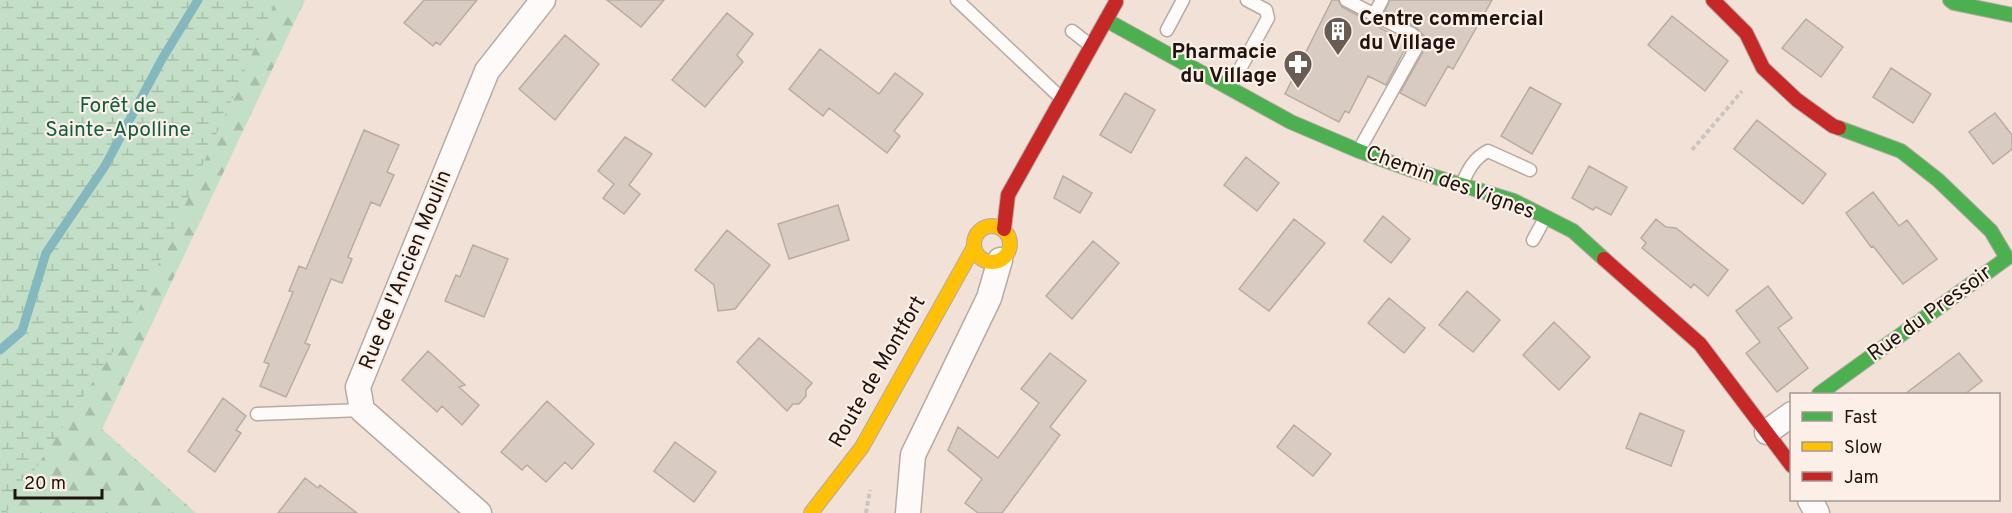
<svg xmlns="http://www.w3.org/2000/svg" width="2012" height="513" font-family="Overpass,sans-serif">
<defs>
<pattern id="forest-firs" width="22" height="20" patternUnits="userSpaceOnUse" patternTransform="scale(1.5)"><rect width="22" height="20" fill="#c3dfc8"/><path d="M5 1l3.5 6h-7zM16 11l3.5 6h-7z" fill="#a7beab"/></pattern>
<pattern id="wetland-marsh" width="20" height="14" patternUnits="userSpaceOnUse" patternTransform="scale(1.5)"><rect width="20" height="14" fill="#c3dfc8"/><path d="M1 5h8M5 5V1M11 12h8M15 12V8" fill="none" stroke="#a7beab"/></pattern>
</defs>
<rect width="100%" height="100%" fill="#f1e1d6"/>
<path fill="url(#forest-firs)" d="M0,0H305L102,429L196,513H0Z"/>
<path fill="url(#wetland-marsh)" d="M0,0H276L134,320L6,513H0Z"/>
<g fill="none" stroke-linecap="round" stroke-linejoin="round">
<path stroke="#84b8be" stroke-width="9" d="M0,350L22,331L46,253L105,166L162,59L198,0"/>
</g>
<path fill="#d8cbc2" stroke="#b8aca3" stroke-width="1.5" d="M424,0H477L440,45L436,42L433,46L404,23Z
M607,0H664L641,27Z
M1332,0H1338L1342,7L1408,43L1386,85L1368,76L1349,113L1345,111L1339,122L1285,94Z
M1390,0H1492L1453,69L1448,66L1425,106L1400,93L1423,52L1425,37L1416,27L1385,11Z
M727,13L753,34L737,55L743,62L705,107L672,80Z
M1672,16L1728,61L1705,91L1648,45Z
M1806,19L1843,47L1821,77L1782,48Z
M565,35L599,64L555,120L519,89Z
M820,49L879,94L895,73L923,94L894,131L900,136L887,153L829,108L823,116L789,89Z
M1891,68L1931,94L1913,123L1873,97Z
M1530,87L1561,104L1532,154L1501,136Z
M1125,93L1155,110L1131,153L1100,135Z
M1995,113L2012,135V149L1993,164L1969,132Z
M1757,120L1826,174L1803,204L1734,149Z
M364,130L399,145L387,172L394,175L380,206L371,202L348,257L352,259L342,283L331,279L305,343L310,345L286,397L260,386L269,364L264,362L293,292L289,291L299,266L306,269Z
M625,137L652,154L629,185L640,194L624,214L603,198L614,184L598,171Z
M1246,157L1279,183L1257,211L1224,185Z
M1589,166L1627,187L1611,215L1596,207L1593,210L1572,198Z
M1063,176L1092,193L1080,213L1054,198Z
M1873,192L1899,226L1907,220L1937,259L1903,284L1873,246L1871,247L1846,213Z
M838,205L849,240L789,259L778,224Z
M1383,216L1410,239L1391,263L1364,241Z
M1294,219L1325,243L1269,311L1239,289Z
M1656,219L1666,227L1676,228L1728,270L1708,296L1694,284L1691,288L1642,248L1646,243L1641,238Z
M727,230L770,265L735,309L718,311L714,285L695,270Z
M1093,241L1119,263L1072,319L1046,296Z
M473,245L508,259L484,317L445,301L456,275L460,277Z
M1768,286L1792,318L1778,328L1808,368L1777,392L1746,353L1760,342L1736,311Z
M1467,291L1500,320L1473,352L1439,325Z
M1389,298L1425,328L1404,353L1368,323Z
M1554,322L1590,357L1559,390L1523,355Z
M759,338L812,383L806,390V396L799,404H793L787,411L737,362Z
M428,351L465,385L459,387L479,405L462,425L442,406L437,412L402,380Z
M1050,353L1086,381L1050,427L1060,435L1002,513H978L965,503L982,479L948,450L958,427L998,458L1039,403L1021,389Z
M1959,353L1982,381L1965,394H1905Z
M223,398L246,416L236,430L241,433L215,472L188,451Z
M547,401L594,444L572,469L565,462L546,482L527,465L522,470L501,452Z
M1640,413L1684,431L1671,466L1626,448Z
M1294,425L1331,454L1313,476L1277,447Z
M675,442L716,472L694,502L654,471Z
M305,478L318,488L320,485L357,513H278Z"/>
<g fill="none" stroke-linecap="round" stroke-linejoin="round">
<g stroke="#b7aaa2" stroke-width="15">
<path id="lane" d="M957,0L1061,98
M1346,0L1412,34L1417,40L1416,48L1359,150
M1374,15L1382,0
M1167,30L1183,0
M1072,31L1090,45
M1230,87L1268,18L1266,10L1247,0
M1462,184C1468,170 1474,158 1488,151L1530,170
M1533,240L1545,218
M257,414L362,410"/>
</g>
<g stroke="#b7aaa2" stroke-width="27">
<path id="street" d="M1767,432L1792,414
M1810,500L1817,513
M479,513L362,410L358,387L487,71L543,0
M908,513L913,455L989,298L1000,260"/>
</g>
<g stroke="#b7aaa2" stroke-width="16">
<path id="fast" d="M1950,0L1954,3L2012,15
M1106,20L1291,122L1359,151L1409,169L1514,201L1573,231L1604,259
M1819,394L2007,258L1991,231L1938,180L1901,151L1839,128"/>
</g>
<g stroke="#b7aaa2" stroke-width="16">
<path id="slow" d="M974 244a18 18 0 1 1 36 0a18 18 0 1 1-36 0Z
M811,513L862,447L974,247"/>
</g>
<g stroke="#b7aaa2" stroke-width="16">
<path id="jam" d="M1713,0L1746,33L1763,68L1797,100L1833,126L1839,128
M1004,229L1008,195L1116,2
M1604,259L1700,344L1792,466"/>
</g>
<path stroke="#cac5c1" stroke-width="4" stroke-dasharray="4.5 3" stroke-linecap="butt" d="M1692,150L1742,91
M866,513L870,490"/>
<use href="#lane" stroke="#fdfaf9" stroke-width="12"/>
<use href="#street" stroke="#fdfaf9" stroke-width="24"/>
<use href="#fast" stroke="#4caf50" stroke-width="14"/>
<use href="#slow" stroke="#ffc107" stroke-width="14"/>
<use href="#jam" stroke="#c62828" stroke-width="14"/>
</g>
<defs>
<g id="building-pin" transform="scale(1.5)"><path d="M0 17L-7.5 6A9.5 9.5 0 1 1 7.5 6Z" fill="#685c54" stroke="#fcefe8"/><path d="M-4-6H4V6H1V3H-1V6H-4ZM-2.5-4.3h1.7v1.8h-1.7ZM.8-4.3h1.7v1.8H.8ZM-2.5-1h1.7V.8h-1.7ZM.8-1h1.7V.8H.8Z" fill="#fff"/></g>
<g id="pharmacy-pin" transform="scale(1.5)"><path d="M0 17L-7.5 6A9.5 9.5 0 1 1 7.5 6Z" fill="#685c54" stroke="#fcefe8"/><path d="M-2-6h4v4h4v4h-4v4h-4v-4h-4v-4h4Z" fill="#fff"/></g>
</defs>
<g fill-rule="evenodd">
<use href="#building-pin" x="1338" y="31"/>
<use href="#pharmacy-pin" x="1298" y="64"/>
</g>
<g text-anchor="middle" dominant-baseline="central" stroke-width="4.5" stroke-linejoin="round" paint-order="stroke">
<g font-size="21" font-weight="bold" fill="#1f150e" stroke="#fcefe8" text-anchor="start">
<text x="1359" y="19">Centre commercial<tspan x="1359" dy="24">du Village</tspan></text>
<text x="1277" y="52" text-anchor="end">Pharmacie<tspan x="1277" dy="24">du Village</tspan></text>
</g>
<g font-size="21" fill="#115e3f" stroke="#fcefe8">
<text x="118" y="106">Forêt de<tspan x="118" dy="24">Sainte-Apolline</tspan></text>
</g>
<g font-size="21" fill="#1f150e" stroke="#fcefe8">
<text transform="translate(1450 183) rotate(20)">Chemin des Vignes</text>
<text transform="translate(406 270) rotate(-68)">Rue de l'Ancien Moulin</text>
<text transform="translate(1930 314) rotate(-36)">Rue du Pressoir</text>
<text transform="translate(878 372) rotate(-60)">Route de Montfort</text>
</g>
</g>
<rect x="1790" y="393" width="210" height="108" fill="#fcefe8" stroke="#a49891" stroke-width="1.5"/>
<rect x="1802" y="412" width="30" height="9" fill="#4caf50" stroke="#a49891" stroke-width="1.5"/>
<text x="1844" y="423" font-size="18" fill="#1f150e">Fast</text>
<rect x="1802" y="442" width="30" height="9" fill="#ffc107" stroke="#a49891" stroke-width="1.5"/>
<text x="1844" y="453" font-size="18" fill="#1f150e">Slow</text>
<rect x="1802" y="472" width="30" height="9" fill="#c62828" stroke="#a49891" stroke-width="1.5"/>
<text x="1844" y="483" font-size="18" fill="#1f150e">Jam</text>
<path d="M15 489v9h87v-9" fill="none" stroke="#1f150e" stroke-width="3"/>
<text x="24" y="489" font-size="18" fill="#1f150e" stroke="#fcefe8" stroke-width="4.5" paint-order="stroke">20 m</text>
</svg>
